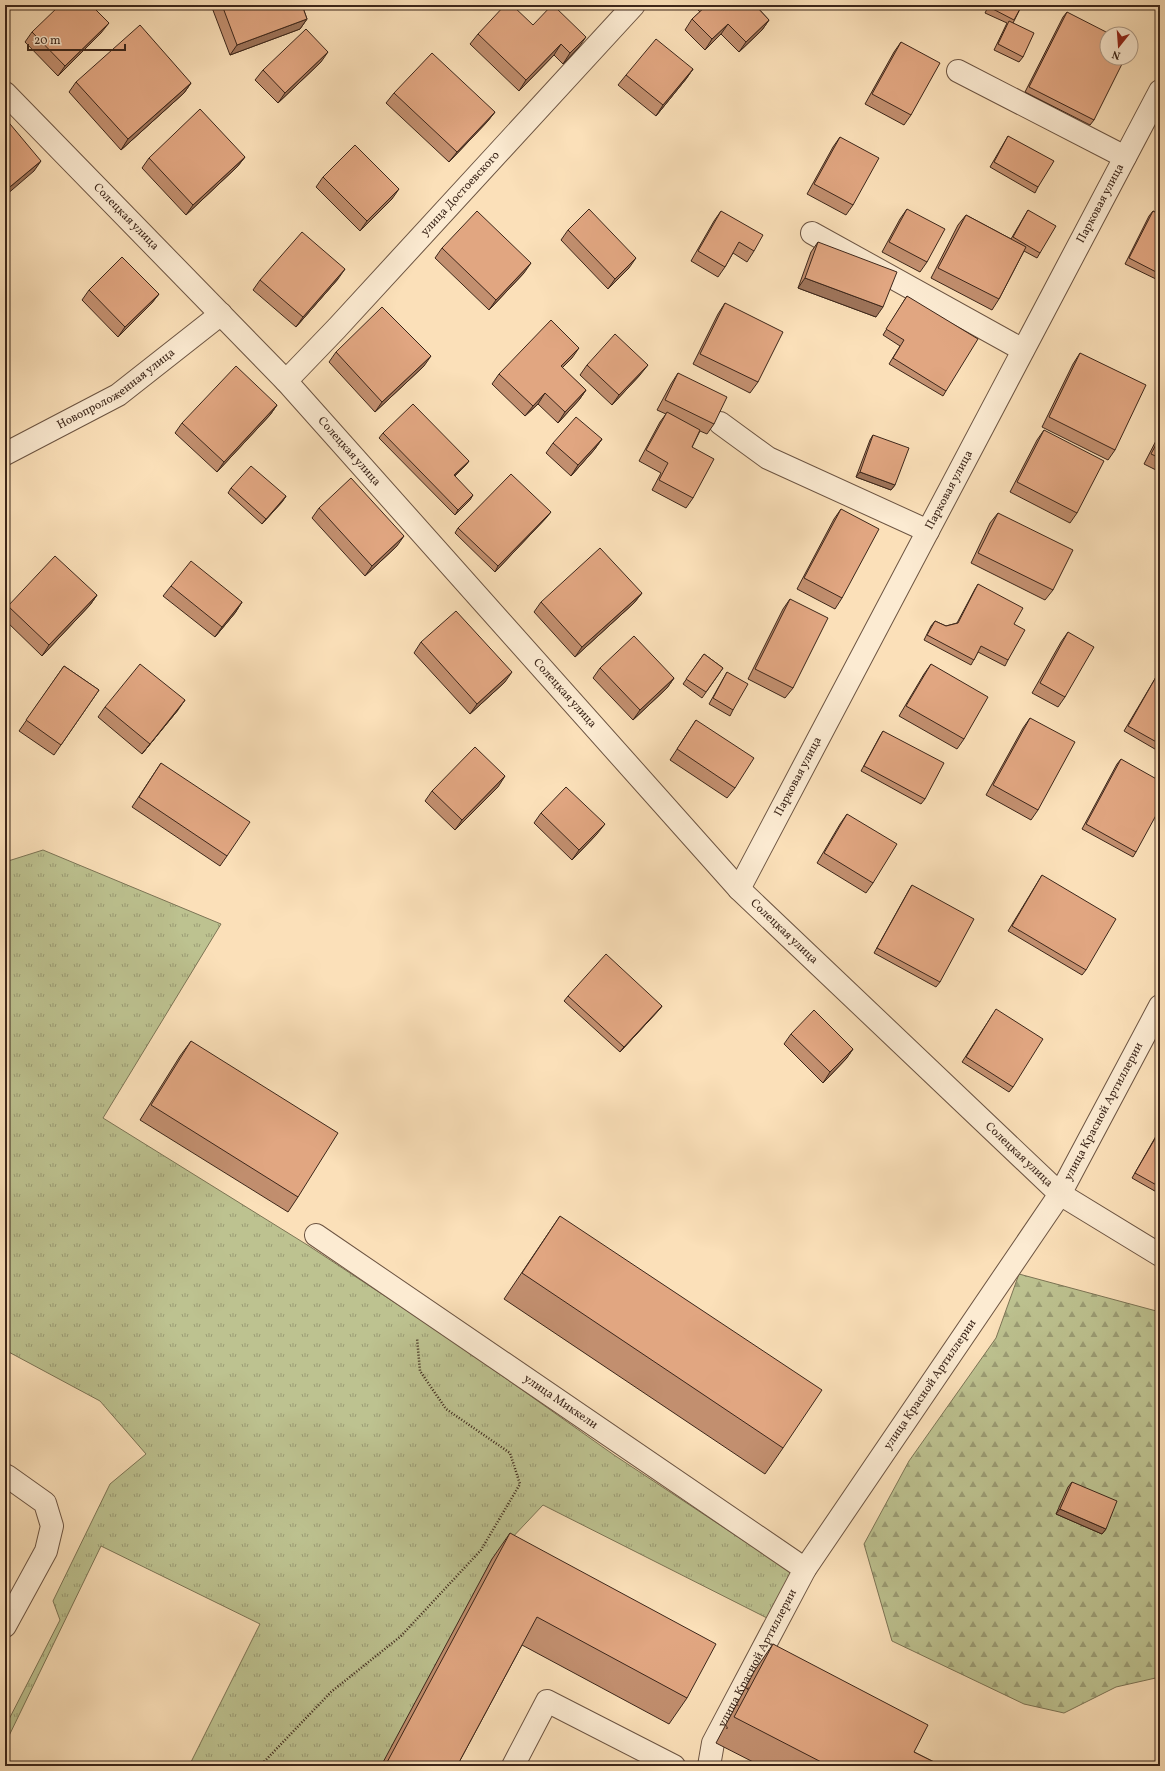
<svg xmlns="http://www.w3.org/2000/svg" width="1165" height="1771" font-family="Vollkorn,serif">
<defs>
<pattern id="grass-tufts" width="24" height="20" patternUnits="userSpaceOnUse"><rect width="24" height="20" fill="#bdc290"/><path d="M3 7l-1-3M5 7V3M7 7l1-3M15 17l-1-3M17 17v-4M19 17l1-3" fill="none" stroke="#9b9d75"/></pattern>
<pattern id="forest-firs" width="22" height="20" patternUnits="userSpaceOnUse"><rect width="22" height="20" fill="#bdc290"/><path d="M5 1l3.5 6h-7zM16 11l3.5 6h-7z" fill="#9b9d75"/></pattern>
</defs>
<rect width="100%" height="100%" fill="#fbe0b9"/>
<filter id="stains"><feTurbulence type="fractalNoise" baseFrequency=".005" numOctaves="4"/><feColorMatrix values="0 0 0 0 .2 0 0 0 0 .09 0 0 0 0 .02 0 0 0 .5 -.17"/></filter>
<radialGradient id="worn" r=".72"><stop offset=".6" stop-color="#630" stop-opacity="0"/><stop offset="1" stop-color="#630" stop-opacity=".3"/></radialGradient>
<path fill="url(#grass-tufts)" stroke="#7c7455" d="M43,850L221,924L103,1118L309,1246L453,1341L614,1455L791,1572L769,1619L543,1505L492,1559L386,1766H189L260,1624L101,1546L5,1744V1727L60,1620L53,1601L110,1484L146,1454L100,1401L5,1350V862Z"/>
<path fill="url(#forest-firs)" stroke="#7c7455" d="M1019,1274L1160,1312V1677L1116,1687L1064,1713L1024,1704L892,1641L864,1544L909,1461L996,1338Z"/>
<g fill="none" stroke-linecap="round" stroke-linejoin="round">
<g stroke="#6c5442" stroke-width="24">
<g id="minor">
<path d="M958,71L1125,157"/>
<path id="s1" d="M5,93L286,381L739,889L1060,1194L1160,1255"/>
<path d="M812,233L1023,350"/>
<path id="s2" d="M286,381L337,328L634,5"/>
<path d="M720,423L768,458L928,531"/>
<path id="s3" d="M5,454L118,395L221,314"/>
<path id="s4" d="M739,889L1160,91"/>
<path id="s5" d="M316,1235L805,1569"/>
<path d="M5,1626L46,1551L52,1526L45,1503L7,1476"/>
<path d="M513,1766L547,1701L674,1766"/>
<path id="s6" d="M709,1766L713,1743L805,1569L1060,1194L1160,1006"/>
</g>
</g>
<path stroke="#3c261a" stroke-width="2.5" stroke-dasharray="1 2" stroke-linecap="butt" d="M260,1766L331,1692L401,1636L481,1550L520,1484L510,1453L446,1409L420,1371L417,1338"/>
<use href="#minor" stroke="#fcebd2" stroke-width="22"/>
</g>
<path fill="#c28f6f" stroke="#3c261a" d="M211,5H302L307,19L300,29L230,55Z
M586,5H592L589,8Z
M693,5H755L769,20L762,30L739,52L721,34L705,50L685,30L692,19L700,12Z
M947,5H953L951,8Z
M989,5H1022L1013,23L1023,57L1019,62L994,50L1007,23L985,13Z
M1067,12L1094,120L1090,125L1025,92L1063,17Z
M533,25L579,47L563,64L554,55L519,91L470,44L478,34Z
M32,32L101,33L58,76L25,42Z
M901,42L911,115L904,125L865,104L894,52Z
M321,62L278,103L255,80L263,70Z
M693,69L686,79L656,116L618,85L626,75Z
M76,82L191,83L184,93L121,150L69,92Z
M394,93L495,112L487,122L449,162L386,103Z
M1008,136L1038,187L1035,193L990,167Z
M840,137L853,205L846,215L807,194L833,147Z
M245,157L237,167L186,215L142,168L149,158Z
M323,177L392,199L360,231L316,187Z
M907,209L927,262L920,272L882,252L900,219Z
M1028,210L1040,253L1037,258L1024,251L999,299L992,310L931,278L958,225L966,215L1011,239Z
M721,211L754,251L747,262L733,253L725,267L718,277L691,261L714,221Z
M1153,211L1160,215V281L1125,264L1149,216Z
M568,230L629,268L608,289L561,240Z
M818,242L876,317L798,288L811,252Z
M442,248L524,273L489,310L435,258Z
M338,279L296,327L253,290L260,280Z
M89,290L159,294L151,304L118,337L82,300Z
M907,296L946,391L943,396L889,364L900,346L883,335Z
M725,303L758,382L750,393L693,364L718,314Z
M336,352L424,366L375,412L329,362Z
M1080,353L1115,450L1108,460L1042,427L1073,364Z
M572,358L562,368L586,390L579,400L558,423L538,404L525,416L492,384L499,374Z
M587,365L640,375L612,405L580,375Z
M678,373L714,424L707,434L700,431L692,447L693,498L686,508L652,490L661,473L639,461L660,422L666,414L657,410L671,384Z
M277,405L270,415L217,472L175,433L182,423Z
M1044,430L1077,513L1070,523L1010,492L1037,440Z
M383,433L469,461L465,466L455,476L470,500L455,515L379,438Z
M1160,433V472L1144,464Z
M873,435L895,485L891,490L856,477L870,440Z
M602,439L594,450L571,476L546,453L553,443Z
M231,488L286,496L282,502L262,524L228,493Z
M319,508L397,546L365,576L312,518Z
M841,509L842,598L835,609L797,589L834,519Z
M998,513L1053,590L1045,600L971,563L990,523Z
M547,517L495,572L455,533L458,528Z
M978,584L1014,624L1008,660L1005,666L978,652L971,665L924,640L931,626L935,621L946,626L957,623L975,589Z
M171,586L242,602L235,613L215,637L163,596Z
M642,593L634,603L575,657L534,612L541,602Z
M97,595L90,605L42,656L5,620V610L8,606Z
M790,599L793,688L785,698L748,679L783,609Z
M1068,632L1065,697L1058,707L1032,693L1061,642Z
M421,642L505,682L470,714L414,653Z
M704,654L723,668L702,698L683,684Z
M931,664L964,739L957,749L899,716L924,674Z
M64,666L99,690L54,755L19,731Z
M600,668L674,678L667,688L633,720L593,678Z
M727,672L733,710L730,716L709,704Z
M1156,677L1160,679V752L1124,731Z
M105,707L178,710L142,754L98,717Z
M1030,718L1038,810L1031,820L986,795L1023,728Z
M696,720L735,788L727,798L670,760Z
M883,731L925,799L921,804L861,771L880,736Z
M1121,759L1136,852L1133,857L1082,829L1117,764Z
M161,763L227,856L220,866L132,807Z
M498,787L455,830L425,801L432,791Z
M541,813L597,834L572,860L534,823Z
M847,814L873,883L866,893L817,863L840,824Z
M1042,875L1086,970L1082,975L1008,931Z
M912,885L940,982L936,987L874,953L909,890Z
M568,996L662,1006L658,1011L620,1052L564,1001Z
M993,1014L1013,1087L1009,1092L962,1062Z
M791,1034L853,1049L846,1059L823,1083L784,1044Z
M191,1041L298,1197L288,1212L140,1120L180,1056Z
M1160,1129V1194L1132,1178Z
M560,1216L783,1448L765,1474L504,1299Z
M1072,1482L1106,1529L1102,1534L1056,1514L1068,1487Z
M510,1533L687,1698L669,1724L522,1645L457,1766H381L492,1559Z
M773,1644L914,1752L942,1766H761L716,1743L755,1670Z"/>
<path fill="#9e745a" stroke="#3c261a" d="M307,19L300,29L230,55L237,45Z
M769,20L762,30L739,52L746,42Z
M109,23L101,33L58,76L65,66Z
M728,24L721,34L705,50L712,39Z
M586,37L579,47L563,64L570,53Z
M561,44L554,55L519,91L526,80Z
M328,52L321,62L278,103L285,93Z
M693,69L686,79L656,116L663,105Z
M191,83L184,93L121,150L128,139Z
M495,112L487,122L449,162L457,152Z
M245,157L237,167L186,215L193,205Z
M41,161L34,171L5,196V191Z
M399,189L392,199L360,231L367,221Z
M636,258L629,268L608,289L615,279Z
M531,263L524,273L489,310L496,300Z
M345,269L338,279L296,327L303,317Z
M805,278L883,307L876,317L798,288Z
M159,294L151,304L118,337L125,327Z
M579,348L572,358L554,376L561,366Z
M431,356L424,366L375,412L382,402Z
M648,365L640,375L612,405L619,395Z
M586,390L579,400L558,423L565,412Z
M545,393L538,404L525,416L533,406Z
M277,405L270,415L217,472L224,462Z
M602,439L594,450L571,476L578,465Z
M469,461L465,466L450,480L454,475Z
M860,472L895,485L891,490L856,477Z
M473,495L470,500L455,515L458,510Z
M286,496L282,502L262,524L266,519Z
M551,512L547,517L495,572L498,566Z
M404,536L397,546L365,576L372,566Z
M642,593L634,603L575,657L582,647Z
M97,595L90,605L42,656L49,645Z
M242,602L235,613L215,637L222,627Z
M512,672L505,682L470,714L477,704Z
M674,678L667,688L633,720L640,710Z
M185,700L178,710L142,754L150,744Z
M505,776L498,787L455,830L462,820Z
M605,824L597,834L572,860L579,850Z
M662,1006L658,1011L620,1052L624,1047Z
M853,1049L846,1059L823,1083L830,1072Z
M1060,1509L1106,1529L1102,1534L1056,1514Z"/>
<path fill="#e1a681" stroke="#3c261a" d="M60,5H91L109,23L65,66L32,32Z
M222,5H302L307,19L237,45Z
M505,5H512L533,25L552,5H553L586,37L570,53L561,44L526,80L478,34Z
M707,5H755L769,20L746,42L728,24L712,39L692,19Z
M990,5H1022L1014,20L989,7Z
M1067,12L1110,34H1107V58H1125L1094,120L1029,87Z
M1009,21L1034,33L1023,57L998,44Z
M140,25L191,83L128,139L76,82Z
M306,29L328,52L285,93L263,70Z
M656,39L693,69L663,105L626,75Z
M901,42L940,63L911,115L872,94Z
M432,53L495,112L457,152L394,93Z
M200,109L245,157L193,205L149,158Z
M5,118L41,161L5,191Z
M1008,136L1054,161L1038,187L994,162Z
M840,137L879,158L853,205L814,184Z
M355,145L399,189L367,221L323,177Z
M589,209L636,258L615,279L568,230Z
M907,209L945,229L927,262L889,242Z
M1028,210L1056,226L1040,253L1013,237Z
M477,211L531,263L496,300L442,248Z
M721,211L763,235L754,251L739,242L725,267L698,251Z
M1153,211L1160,215V274L1129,258Z
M966,215L1026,247L999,299L938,268Z
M302,232L345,269L303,317L260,280Z
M818,242L897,272L883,307L805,278Z
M122,257L159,294L125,327L89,290Z
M907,296L978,339L946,391L893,358L904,340L886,329Z
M725,303L783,332L758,382L700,354Z
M382,307L431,356L382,402L336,352Z
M551,320L579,348L561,366L586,390L565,412L545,393L533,406L499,374Z
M615,334L648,365L619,395L587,365Z
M1080,353L1146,385L1115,450L1049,417Z
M236,366L277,405L224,462L182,423Z
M678,373L727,397L714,424L665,400Z
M413,404L469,461L454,475L473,495L458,510L383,433Z
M667,412L700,430L692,447L714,459L693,498L659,480L668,463L646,450Z
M576,417L602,439L578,465L553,443Z
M1044,430L1104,461L1077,513L1017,482Z
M873,435L909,448L895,485L860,472Z
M1160,437V458L1151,454Z
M251,466L286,496L266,519L231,488Z
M511,474L551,512L498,566L458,528Z
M351,478L404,536L372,566L319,508Z
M841,509L879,529L842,598L804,578Z
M998,513L1073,550L1053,590L978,553Z
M600,548L642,593L582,647L541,602Z
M55,556L97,595L49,645L8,606Z
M191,561L242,602L222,627L171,586Z
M978,584L1023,608L1014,624L1025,630L1008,660L981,646L974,660L927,635L935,621L946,626L958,623Z
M790,599L828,618L793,688L755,669Z
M456,611L512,672L477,704L421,642Z
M1068,632L1094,647L1065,697L1040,683Z
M634,636L674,678L640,710L600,668Z
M704,654L723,668L706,692L686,679Z
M140,664L185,700L150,744L105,707Z
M931,664L988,697L964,739L906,706Z
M64,666L99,690L61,745L26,720Z
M727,672L748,684L733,710L713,698Z
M1156,677L1160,679V744L1128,726Z
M1030,718L1075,742L1038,810L993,785Z
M696,720L754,758L735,788L677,749Z
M883,731L944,763L925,799L864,766Z
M475,747L505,776L462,820L432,791Z
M1121,759L1160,781V808L1136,852L1086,824Z
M161,763L250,822L227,856L139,797Z
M566,787L605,824L579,850L541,813Z
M847,814L897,844L873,883L824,853Z
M1042,875L1116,919L1086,970L1012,926Z
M912,885L974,919L940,982L877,948Z
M606,954L662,1006L624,1047L568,996Z
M996,1009L1043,1039L1013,1087L966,1057Z
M814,1010L853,1049L830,1072L791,1034Z
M191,1041L338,1133L298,1197L151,1105Z
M1160,1130V1187L1135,1173Z
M560,1216L822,1390L783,1448L522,1273Z
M1072,1482L1117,1501L1106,1529L1060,1509Z
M510,1533L716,1644L687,1698L537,1617L457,1766H385Z
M773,1644L928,1725L914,1752L942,1766H829L734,1717Z"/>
<g text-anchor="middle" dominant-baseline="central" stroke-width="4" stroke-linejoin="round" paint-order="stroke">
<g font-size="12" fill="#3c261a" stroke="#fcebd2">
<text stroke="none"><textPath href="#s2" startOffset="256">улица Достоевского</textPath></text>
<text stroke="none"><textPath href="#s4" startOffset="775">Парковая улица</textPath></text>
<text stroke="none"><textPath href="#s1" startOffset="173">Солецкая улица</textPath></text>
<text stroke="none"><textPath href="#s3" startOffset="129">Новопроложенная улица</textPath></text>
<text stroke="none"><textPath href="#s1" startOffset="497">Солецкая улица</textPath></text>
<text stroke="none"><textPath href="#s4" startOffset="451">Парковая улица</textPath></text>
<text stroke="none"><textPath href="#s1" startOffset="821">Солецкая улица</textPath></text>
<text stroke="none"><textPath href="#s4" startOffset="127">Парковая улица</textPath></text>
<text stroke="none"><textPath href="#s1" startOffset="1145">Солецкая улица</textPath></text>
<text stroke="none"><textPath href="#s6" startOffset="767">улица Красной Артиллерии</textPath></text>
<text stroke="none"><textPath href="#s1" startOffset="1469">Солецкая улица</textPath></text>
<text stroke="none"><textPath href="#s6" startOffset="443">улица Красной Артиллерии</textPath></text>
<text stroke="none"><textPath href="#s5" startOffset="296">улица Миккели</textPath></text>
<text stroke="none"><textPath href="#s6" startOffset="119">улица Красной Артиллерии</textPath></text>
</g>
</g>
<rect width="1165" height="1771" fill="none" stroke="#fbe0b9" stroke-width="20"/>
<rect x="6" y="6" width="1153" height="1759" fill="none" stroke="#3c261a" stroke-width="2"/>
<rect x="10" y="10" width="1145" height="1751" fill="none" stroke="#3c261a"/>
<g transform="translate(1119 46) rotate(197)"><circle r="19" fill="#fcebd2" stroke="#af9c88"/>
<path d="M0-3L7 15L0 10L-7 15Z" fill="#8f2418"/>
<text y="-6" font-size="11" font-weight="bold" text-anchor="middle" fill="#3c261a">N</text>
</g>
<path d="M28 44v6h97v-6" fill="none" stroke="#3c261a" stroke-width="2"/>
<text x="34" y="44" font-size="12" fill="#3c261a" stroke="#fcebd2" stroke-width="3" paint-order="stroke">20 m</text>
<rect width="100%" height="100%" filter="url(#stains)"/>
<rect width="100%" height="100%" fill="url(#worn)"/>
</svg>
